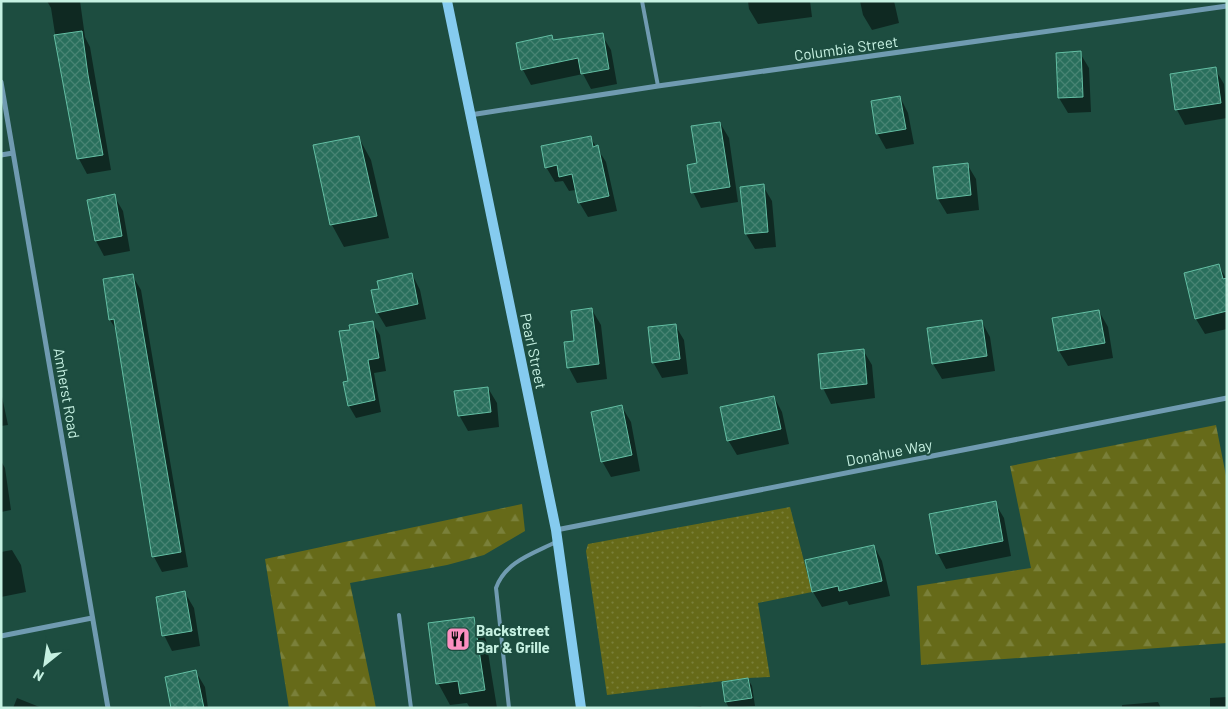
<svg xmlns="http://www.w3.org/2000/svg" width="1228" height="709" font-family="Barlow,sans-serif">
<defs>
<pattern id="grass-dots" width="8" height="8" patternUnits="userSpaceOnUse" patternTransform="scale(1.25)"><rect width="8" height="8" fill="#666a19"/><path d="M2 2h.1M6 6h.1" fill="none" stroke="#7a803a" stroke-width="1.8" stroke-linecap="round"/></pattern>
<pattern id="forest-firs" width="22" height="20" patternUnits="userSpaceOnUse" patternTransform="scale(1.25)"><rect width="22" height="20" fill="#666a19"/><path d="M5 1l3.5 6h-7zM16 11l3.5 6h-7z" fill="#7a803a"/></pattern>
<pattern id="building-cross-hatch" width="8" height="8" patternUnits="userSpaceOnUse" patternTransform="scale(1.25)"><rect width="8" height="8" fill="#296f5c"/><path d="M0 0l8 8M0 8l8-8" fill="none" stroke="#478473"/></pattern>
</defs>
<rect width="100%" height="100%" fill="#1d4d40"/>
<path fill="url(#grass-dots)" d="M790,507L812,592L758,603L770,677L748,678L607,695L586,551L588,544Z"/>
<path fill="url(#forest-firs)" d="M1216,425L1227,481V643L921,665L917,586L1031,568L1010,466Z
M522,504L525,531L484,555L447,565L350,583L376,708H289L265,559Z"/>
<path fill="#0007" d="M47,1H80L85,37L90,47L111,170L87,174L79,159L62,79L51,8Z
M748,1H810L812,17L758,24L749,9Z
M860,1H894L899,23L872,30L863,15Z
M602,35L611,50L617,84L591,89L583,74L531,85L523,70L517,44L551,36L554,41Z
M1080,53L1089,68L1091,112L1068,113L1059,98L1057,54Z
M1215,69L1224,84L1227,118L1185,125L1177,110Z
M900,97L908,113L914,144L886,149L877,133Z
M720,123L729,138L738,202L701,208L693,192L698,164Z
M590,137L606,162L617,211L588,217L579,202L576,190L569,191L563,181L555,182L546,167Z
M359,138L371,160L389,238L344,247L332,225L315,146Z
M967,164L976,179L979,210L947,214L938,199Z
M763,186L772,201L776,247L755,249L746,234Z
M114,196L123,211L130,251L104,256L96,241L88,201Z
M1219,266L1227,280V329L1205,334L1196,319L1185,274Z
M412,274L420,290L426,319L386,327L377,312L381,290Z
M132,275L141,290L188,567L162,572L154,557L117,331L110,320Z
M592,310L601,325L607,379L577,383L569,368L576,342Z
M1099,311L1108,327L1113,358L1068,366L1059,351Z
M372,322L380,335L386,371L374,373L381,412L356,418L349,406L352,331Z
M982,322L990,337L995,371L942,379L933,364L928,329Z
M675,325L684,340L688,374L662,378L653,362Z
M863,350L872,365L875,398L831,404L823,388Z
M488,388L497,403L499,427L468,431L459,415Z
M1,392L8,425L1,426Z
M774,397L782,412L789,444L737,455L728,440Z
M622,407L631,422L640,471L611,477L602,461Z
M1,461L5,468L11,510L1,512Z
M995,503L1004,518L1011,556L946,569L938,554L930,515Z
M874,546L882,561L890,596L849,605L847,601L822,607L813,592Z
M12,550L21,565L26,592L1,597V552Z
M185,593L194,608L200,646L172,651L164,635Z
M473,618L486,640L497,708H470L467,703L450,705L438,683Z
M196,672L205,687L208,708H172Z
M748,679L752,686L755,706L729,708L726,702L723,683Z
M1227,697V708H1210V698Z
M17,698L42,708H13Z
M1158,702L1161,708H1122V705Z
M701,706L702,708H684Z"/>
<path fill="url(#building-cross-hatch)" stroke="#63bea3" d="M82,31L88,75L103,155L77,159L54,35Z
M603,33L609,69L581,74L578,58L521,70L516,43L552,35L553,40Z
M1081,51L1083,97L1058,98L1056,53Z
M1216,67L1221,103L1175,110L1170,74Z
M900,96L906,129L876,134L871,101Z
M720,122L730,187L691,193L687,165L697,163L691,126Z
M359,136L377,216L330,225L313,145Z
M591,136L593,147L598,145L609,196L578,203L572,174L559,177L557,165L545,168L541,146Z
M968,163L971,195L937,199L933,167Z
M764,184L768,232L745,234L740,187Z
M115,194L122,236L95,241L87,200Z
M1219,264L1223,279L1227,278V311L1195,319L1184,273Z
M412,273L418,304L376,313L371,290L379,289L377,281Z
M133,274L181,552L152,557L114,319L109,320L103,279Z
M592,308L599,364L567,368L564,342L574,341L571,311Z
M1099,310L1105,343L1058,351L1052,318Z
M982,320L987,356L932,364L927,328Z
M373,321L379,358L368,360L375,400L348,406L343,382L348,381L339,331L350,330L349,325Z
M676,324L680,359L652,363L648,327Z
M864,349L867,384L821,389L818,354Z
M488,387L491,412L458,416L454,391Z
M774,396L781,429L727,441L720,407Z
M622,405L632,455L601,462L591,412Z
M996,501L1003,541L936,554L929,514Z
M874,545L882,581L839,591L838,586L812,592L805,560Z
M185,591L192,631L162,636L156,597Z
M474,617L485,690L460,694L458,681L436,684L428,623Z
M196,670L204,708H171L165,677Z
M748,678L752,698L725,702L722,682Z"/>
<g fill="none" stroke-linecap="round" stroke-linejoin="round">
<path stroke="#709bb1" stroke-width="4" d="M642,1L658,86
M399,615L411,708
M509,708L496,588C505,562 532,554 556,542"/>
<path stroke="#709bb1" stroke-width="5" d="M1,82L108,708
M470,115L658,86L1227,6
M1,155L13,153
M556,530L1227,398
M1,636L92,618"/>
<path stroke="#85cbef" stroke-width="10" d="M447,1L556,530L581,708"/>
</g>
<defs>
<g id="restaurant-square" transform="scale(1.25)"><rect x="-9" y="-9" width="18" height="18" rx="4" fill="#fc8fc1" stroke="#1d4d40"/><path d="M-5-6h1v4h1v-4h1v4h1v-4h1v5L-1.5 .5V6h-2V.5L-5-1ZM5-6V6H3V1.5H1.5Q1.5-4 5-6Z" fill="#111"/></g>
</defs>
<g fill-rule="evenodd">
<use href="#restaurant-square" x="458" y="639"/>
</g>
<g text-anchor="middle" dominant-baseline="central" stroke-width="4" stroke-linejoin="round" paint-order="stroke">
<g font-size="15" fill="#c6f1e2" stroke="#1d4d40">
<text transform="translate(846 48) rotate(-8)">Columbia Street</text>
<text transform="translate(534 351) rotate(78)">Pearl Street</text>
<text transform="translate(67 393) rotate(80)">Amherst Road</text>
<text transform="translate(889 452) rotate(-11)">Donahue Way</text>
</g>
<g font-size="15" font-weight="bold" fill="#c6f1e2" stroke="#1d4d40" text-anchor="start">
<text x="476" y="630">Backstreet<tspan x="476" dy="17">Bar &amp; Grille</tspan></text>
</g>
</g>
<rect width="1228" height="709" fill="none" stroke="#c6f1e2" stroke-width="5"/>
<g transform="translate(45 664) rotate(210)" stroke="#1d4d40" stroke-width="4" paint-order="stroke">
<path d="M0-4L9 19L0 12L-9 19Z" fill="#c6f1e2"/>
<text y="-8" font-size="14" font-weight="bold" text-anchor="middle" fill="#c6f1e2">N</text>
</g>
</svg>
